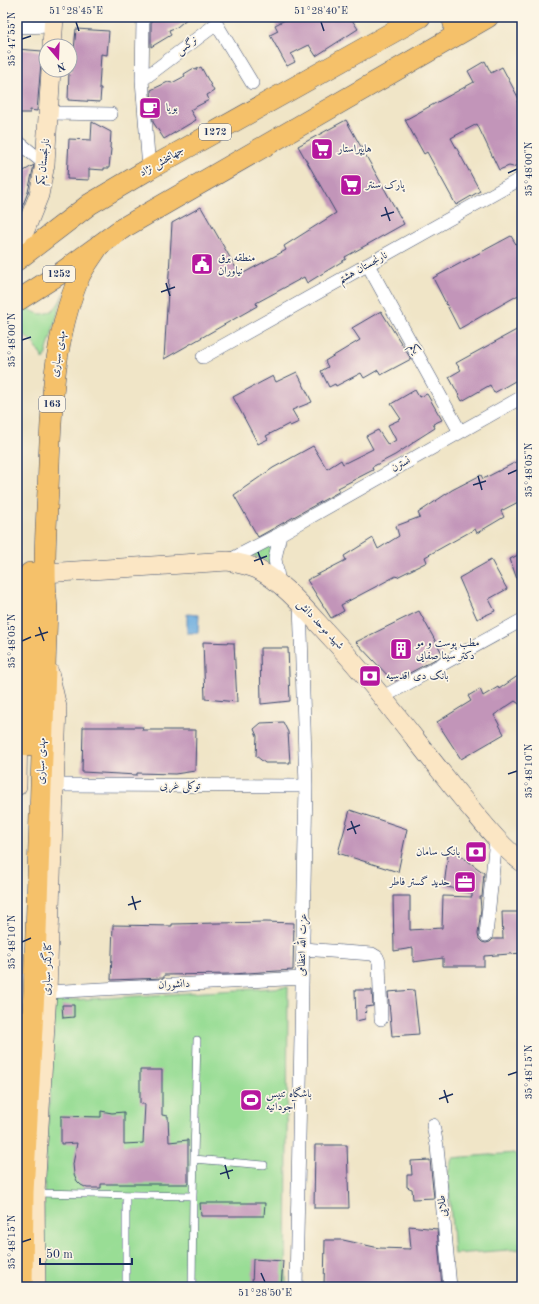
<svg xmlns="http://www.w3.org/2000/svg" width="539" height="1304" font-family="'Old Standard TT',Amiri,serif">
<rect width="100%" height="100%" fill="#fcf5e5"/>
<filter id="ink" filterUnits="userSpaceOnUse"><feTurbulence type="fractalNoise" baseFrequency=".025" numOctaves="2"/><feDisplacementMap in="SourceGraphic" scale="8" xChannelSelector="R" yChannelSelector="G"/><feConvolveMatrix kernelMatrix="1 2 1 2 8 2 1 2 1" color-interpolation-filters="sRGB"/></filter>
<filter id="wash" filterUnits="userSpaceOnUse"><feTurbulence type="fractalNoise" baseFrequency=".012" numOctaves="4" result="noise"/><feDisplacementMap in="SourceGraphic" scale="16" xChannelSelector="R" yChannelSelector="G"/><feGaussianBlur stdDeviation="0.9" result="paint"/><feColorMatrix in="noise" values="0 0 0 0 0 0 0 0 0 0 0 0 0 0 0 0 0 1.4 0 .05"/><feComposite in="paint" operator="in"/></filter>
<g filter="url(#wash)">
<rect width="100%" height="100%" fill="#f0e5c7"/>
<path fill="#99dd95" stroke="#5a867a" d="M64,292L44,360L34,344L17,328V311L26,305C35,317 50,317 58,304C61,300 62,296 64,292Z
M275,542L270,565L267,561L252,555Z
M288,987L286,1287H40L45,1174L55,1001Z
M514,1153L520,1159L522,1184V1249L454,1254L448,1175L452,1158Z"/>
<path fill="#6bacdf" stroke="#436e9e" d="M187,614L199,615L198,633H187Z"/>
<g id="blocks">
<path fill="#c295b9" d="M151,17H189L177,27L169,30L171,35L151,47Z
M291,17H350L358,29L316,56L309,45L291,54L295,62L287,66L270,35L278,31L275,25Z
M76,29L109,31L107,55L101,54L99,88H101L100,102L68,100L69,71H72Z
M17,49L42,51L37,111L30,110V113H17Z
M485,61L491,73L502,67L519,99L517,101L522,112V158L517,161L519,164L513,167L509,166L499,170L477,124L451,138L480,191L456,205L427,152L424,154L405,120L474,82L468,71Z
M201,67L214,91L207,95L209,100L190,110L196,120L164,139L153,122L151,90L168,82L172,83L185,76L184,74L194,68L195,70Z
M346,120L404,224L345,257L346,259L307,283L304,277L256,303L257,306L164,359L172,223L201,207L240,275L286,250L284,246L336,213L298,146Z
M92,122L111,132L110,148L111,149L109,168H104V170L89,169V180L67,179L69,139L91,140Z
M34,165L28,192L17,220V175Z
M511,236L522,254V293L459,329L433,278Z
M381,311L411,359L381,375L378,370L364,378L361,373L336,386L335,384L329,387L321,371L328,367L325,361L360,340L352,328Z
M522,327V377L494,393L490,385L462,401L449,377L461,370L456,363Z
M297,372L312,402L292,410L299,422L290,426L289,424L266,436L268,439L258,444L233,397L273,376L276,382Z
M415,390L419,397L427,394L442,420L433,424L435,428L413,442V443L395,455L372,467L373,470L338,488L340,491L258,537L234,495L273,468L313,446L327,469L341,460L343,464L373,449L366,436L378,430L388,445L396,440L388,425L401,419L391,404Z
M522,459V500L501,511L504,517L477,533L475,529L425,557L427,562L397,577L396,576L341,605L344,611L331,618L307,580L346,560L344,556L373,538L378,549L399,536L396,526L420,517L418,513L452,490L481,475L483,479Z
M522,553V587L520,588L510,559Z
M491,560L507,589L489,599L495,611L477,619L459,578Z
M419,611L443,655L395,681L390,678L356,642Z
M203,642L234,643L237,702L205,699Z
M260,648H288L290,701L261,704Z
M522,673V706L515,701L494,715L504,734L461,759L437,722L471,701L468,696L480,689L483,696L498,687L499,689Z
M283,722L288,732L290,763H265L256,756L257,736L254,729L261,723Z
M83,727H143L142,730H196L195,771L175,774L137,773V775L82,772Z
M350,810L407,829L398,872L338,853Z
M449,847L484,873L482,897H480L481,909L478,934L479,939L482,942L486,943L490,942L493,939H503L502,912H520L522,953L484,956V966H443V958L413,962V948L394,951L393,896H410V930L442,928L443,896L472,897V893L444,886Z
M266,922L294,923L293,970L232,974L164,975V978L111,980L113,925L172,926V924Z
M355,990H372L373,1006L366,1007L365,1019L356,1021Z
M414,990L419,1034L392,1036L388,992Z
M62,1005H74V1017L63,1018Z
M140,1070H162V1115L168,1116L169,1142L188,1140V1184H101V1188H87L81,1185L77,1181L74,1174L73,1164L77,1143L61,1144V1116L101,1117V1111L112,1113L124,1112V1144L143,1143L145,1104H140Z
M315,1145H347L349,1208H314Z
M430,1160L434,1198L413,1199L412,1189L407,1187V1175H412L411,1161Z
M200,1203H265L264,1216H201Z
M409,1226L437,1229L442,1287H324L325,1240H343L379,1248L411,1249Z
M253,1259L283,1261L281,1287H252Z"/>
</g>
</g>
<g filter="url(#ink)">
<use href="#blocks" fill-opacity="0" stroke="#3b4a6e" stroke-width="1"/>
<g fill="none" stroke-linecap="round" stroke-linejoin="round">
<g stroke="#3b4a6e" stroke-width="8">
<path id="lane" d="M194,1159L264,1165
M35,1193L193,1196L192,1287
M193,1196L197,1040
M126,1287V1195"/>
</g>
<g stroke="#3b4a6e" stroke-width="14">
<path id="street" d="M143,17L142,80L149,169
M17,27L53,26
M142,80L215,25H217L252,83
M49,113L111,114
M17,141L45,164
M368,265L460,432
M203,357L522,178
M228,561L280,534L522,397
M279,584L275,559L280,534
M383,697L522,620
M54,785L306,786
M486,935L496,839
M303,949L372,954L377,957L379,962L381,1019
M47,992L302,978
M433,1125L437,1146L450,1287
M296,1287L306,786L300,603"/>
</g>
<g stroke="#3b4a6e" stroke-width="20">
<path id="secondary" d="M52,46L54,17
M17,250L39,195L45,164L51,70
M45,573L228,561C237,563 249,565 257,569C285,584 305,609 326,632C375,684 417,743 462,798C481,820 499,845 522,862
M17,786L18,722
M36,1287L35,1193L47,992L57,707L49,672"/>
</g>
<g stroke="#3b4a6e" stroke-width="22">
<path id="primary" d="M452,17L455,27L453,37
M17,260L90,204L149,169L420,17
M17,301L61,273L123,228L488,17
M28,746L27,653L30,573H45
M22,1287L23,1192L34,991L47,608C43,569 46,529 48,490C51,418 51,342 80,275C85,265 93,255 99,245"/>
</g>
<use href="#lane" stroke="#fff" stroke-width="7"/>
<use href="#street" stroke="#fff" stroke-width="13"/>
<use href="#secondary" stroke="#fbe6c4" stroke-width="19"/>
<use href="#primary" stroke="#f5c16b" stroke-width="21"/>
</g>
</g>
<path fill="none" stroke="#1b2f5e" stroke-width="1.5" d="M76,22L79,31M321,22L324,31M22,39L31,36M508,173L517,169M385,207L390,221M381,216L394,212M166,283L170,296M161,292L175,287M22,340L31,337M508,474L517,470M478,476L482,490M473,485L486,481M258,552L263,565M254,561L267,556M39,627L44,641M35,636L48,632M22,641L31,637M508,774L517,771M351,821L356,834M347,830L360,825M132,896L136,910M128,905L141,901M22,942L31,938M508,1075L517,1072M444,1090L448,1103M439,1099L453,1094M225,1165L229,1179M220,1174L233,1170M22,1242L31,1239M261,1273L265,1282"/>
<defs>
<g id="cafe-square" transform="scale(1.15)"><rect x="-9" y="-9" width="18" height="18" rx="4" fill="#b5179e" stroke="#fcf5e5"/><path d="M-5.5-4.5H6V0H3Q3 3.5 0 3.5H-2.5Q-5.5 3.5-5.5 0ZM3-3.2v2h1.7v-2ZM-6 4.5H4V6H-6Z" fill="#fff"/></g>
<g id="supermarket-square" transform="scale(1.15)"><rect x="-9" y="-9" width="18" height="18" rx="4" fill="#b5179e" stroke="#fcf5e5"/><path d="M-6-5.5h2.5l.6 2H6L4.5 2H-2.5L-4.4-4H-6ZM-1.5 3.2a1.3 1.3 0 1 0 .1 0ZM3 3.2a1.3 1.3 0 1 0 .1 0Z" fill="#fff"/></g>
<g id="civic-square" transform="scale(1.15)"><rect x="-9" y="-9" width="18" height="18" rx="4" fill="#b5179e" stroke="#fcf5e5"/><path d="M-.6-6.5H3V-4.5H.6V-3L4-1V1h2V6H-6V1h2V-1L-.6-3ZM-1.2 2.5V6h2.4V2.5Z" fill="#fff"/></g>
<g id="building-square" transform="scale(1.15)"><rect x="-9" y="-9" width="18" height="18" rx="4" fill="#b5179e" stroke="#fcf5e5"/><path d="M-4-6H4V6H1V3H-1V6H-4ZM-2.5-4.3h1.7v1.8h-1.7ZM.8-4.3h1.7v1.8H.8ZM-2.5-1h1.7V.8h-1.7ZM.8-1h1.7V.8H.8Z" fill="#fff"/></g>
<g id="bank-square" transform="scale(1.15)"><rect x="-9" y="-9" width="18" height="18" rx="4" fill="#b5179e" stroke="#fcf5e5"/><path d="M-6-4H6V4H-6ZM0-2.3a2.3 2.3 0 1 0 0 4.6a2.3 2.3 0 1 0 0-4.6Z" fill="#fff"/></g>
<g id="office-square" transform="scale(1.15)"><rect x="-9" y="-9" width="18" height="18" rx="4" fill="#b5179e" stroke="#fcf5e5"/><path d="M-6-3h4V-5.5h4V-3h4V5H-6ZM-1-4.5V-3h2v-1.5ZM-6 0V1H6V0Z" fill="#fff"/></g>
<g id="stadium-square" transform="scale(1.15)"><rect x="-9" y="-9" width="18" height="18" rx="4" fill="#b5179e" stroke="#fcf5e5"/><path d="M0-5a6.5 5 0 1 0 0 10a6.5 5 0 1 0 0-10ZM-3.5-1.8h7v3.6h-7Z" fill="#fff"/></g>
</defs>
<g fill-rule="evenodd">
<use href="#cafe-square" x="150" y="108"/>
<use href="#supermarket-square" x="322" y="149"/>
<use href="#supermarket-square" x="351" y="185"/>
<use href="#civic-square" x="202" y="264"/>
<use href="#building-square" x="401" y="649"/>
<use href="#bank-square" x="370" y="676"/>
<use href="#bank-square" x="476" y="852"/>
<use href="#office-square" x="465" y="882"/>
<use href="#stadium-square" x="251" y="1100"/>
</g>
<g text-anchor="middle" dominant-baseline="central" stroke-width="3.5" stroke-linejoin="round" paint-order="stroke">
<g fill="#fcf5e5" stroke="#5e6a86" stroke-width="1">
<rect x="199" y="124" width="32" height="16" rx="3"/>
<rect x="43" y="266" width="32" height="16" rx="3"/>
<rect x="39" y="396" width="26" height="16" rx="3"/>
</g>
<g font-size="10" font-weight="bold" fill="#1b2f5e">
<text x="215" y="132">1272</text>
<text x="59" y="274">1252</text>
<text x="52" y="404">163</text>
</g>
<g font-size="11" fill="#1b2f5e" stroke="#fcf5e5">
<text transform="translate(187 46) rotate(-37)">نرگس</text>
<text transform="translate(44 162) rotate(-83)">نارنجستان یکم</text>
<text transform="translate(162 162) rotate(-30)">جهانبخش نژاد</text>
<text transform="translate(363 268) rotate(-29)">نارنجستان هشتم</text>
<text transform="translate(414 349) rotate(61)">یکم</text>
<text transform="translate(59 354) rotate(-80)">مهدی سباری</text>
<text transform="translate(401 465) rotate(-29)">نسترن</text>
<text transform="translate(320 625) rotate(47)">شهید موحد دانش</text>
<text transform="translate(42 761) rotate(-88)">مهدی سباری</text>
<text x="180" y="786">توکلی غربی</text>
<text transform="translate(303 945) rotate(-88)">عزت الله انتظامی</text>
<text transform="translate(48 969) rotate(-88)">کنارگذر سباری</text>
<text transform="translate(174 985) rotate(-3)">دانشوران</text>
<text transform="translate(443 1206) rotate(-95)">طلایی</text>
</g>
<g font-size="11" fill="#1b2f5e" stroke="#fcf5e5" text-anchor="start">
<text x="166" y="108">بویا</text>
<text x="338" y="149">هایپراستار</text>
<text x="366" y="185">پارک سنتر</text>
<text x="218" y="258">منطقه برق<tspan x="218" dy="13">نیاوران</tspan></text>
<text x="416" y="643">مطب پوست و مو<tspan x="416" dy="13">دکتر سینا صفایی</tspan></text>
<text x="386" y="676">بانک دی اقدسیه</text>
<text x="460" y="852" text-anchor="end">بانک سامان</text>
<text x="450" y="882" text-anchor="end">حدید گستر فاطر</text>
<text x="266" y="1094">باشگاه تنیس<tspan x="266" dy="13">آجودانیه</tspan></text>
</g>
</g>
<rect width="539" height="1304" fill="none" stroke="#fcf5e5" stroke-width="44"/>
<g transform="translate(58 58) rotate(161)"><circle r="19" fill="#fcf5e5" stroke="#a2a6af"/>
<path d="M0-3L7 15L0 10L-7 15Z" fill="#b5179e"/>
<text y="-6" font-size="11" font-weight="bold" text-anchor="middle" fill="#1b2f5e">N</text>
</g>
<path d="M40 1258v6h92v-6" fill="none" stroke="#1b2f5e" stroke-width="2"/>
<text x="46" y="1258" font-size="12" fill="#1b2f5e" stroke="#fcf5e5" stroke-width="3" paint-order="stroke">50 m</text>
<rect x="22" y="22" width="495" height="1260" fill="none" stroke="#1b2f5e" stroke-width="1.5"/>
<g font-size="10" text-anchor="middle" fill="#1b2f5e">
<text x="76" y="14">51°28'45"E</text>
<text x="321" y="14">51°28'40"E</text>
<text transform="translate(11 39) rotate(-90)" y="4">35°47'55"N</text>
<text transform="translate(528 169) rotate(-90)" y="4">35°48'00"N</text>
<text transform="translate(11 340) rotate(-90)" y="4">35°48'00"N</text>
<text transform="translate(528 470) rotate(-90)" y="4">35°48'05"N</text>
<text transform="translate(11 641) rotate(-90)" y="4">35°48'05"N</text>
<text transform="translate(528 771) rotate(-90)" y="4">35°48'10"N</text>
<text transform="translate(11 942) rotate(-90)" y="4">35°48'10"N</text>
<text transform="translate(528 1072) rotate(-90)" y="4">35°48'15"N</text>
<text transform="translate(11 1242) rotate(-90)" y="4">35°48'15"N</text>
<text x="265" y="1296">51°28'50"E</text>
</g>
</svg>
